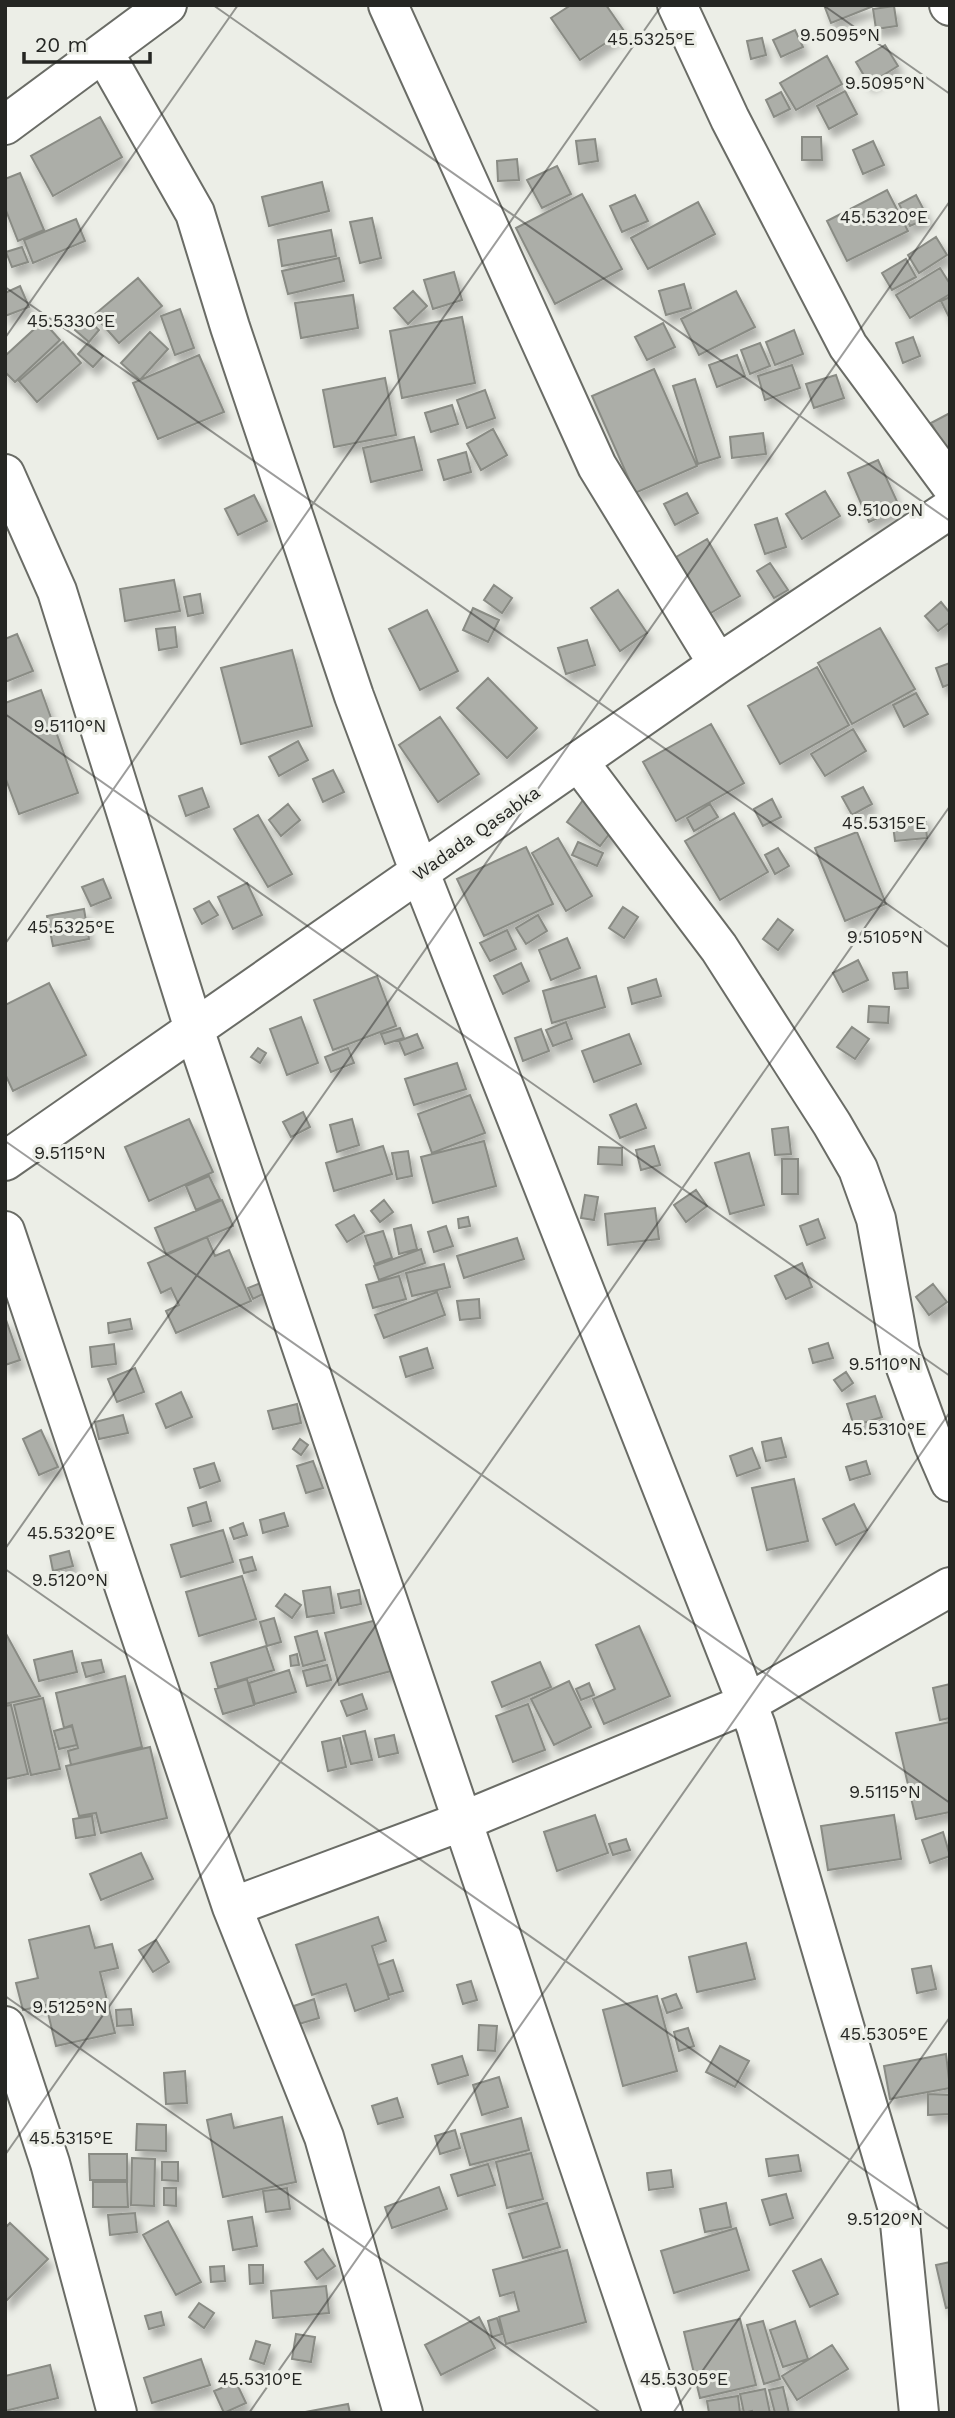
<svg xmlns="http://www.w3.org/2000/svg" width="955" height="2418" font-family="'Work Sans',sans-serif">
<defs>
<filter id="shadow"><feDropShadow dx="4.5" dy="8" stdDeviation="3.5" flood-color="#0004"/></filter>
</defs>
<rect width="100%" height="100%" fill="#eceee7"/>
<path fill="#acaea8" stroke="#898b84" stroke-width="2" filter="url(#shadow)" d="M571,5H606L624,31L580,60L551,18Z
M824,5H876L831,23Z
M894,6L897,26L876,29L873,9Z
M795,30L803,47L781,57L773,40Z
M762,38L766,55L751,59L747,41Z
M885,45L898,66L869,84L856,62Z
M827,56L842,84L796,110L780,83Z
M845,91L857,114L829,129L817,106Z
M781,92L790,109L774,117L766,100Z
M100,117L122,157L53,196L31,156Z
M802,137H821L822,160H802Z
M595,139L598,161L579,164L576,141Z
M873,141L884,165L863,174L853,150Z
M517,159L519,180L498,181L497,161Z
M557,166L571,194L542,208L527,180Z
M20,173L44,230L18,241L5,208V179Z
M322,182L329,211L269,226L262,197Z
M887,190L908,231L847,261L827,221Z
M582,194L622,269L555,304L516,228Z
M635,195L648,221L622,232L610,206Z
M916,195L928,218L910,226L899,204Z
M698,202L715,234L648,269L631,238Z
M372,218L381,258L360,263L350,222Z
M76,219L85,241L33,263L24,240Z
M331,230L336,256L282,266L278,240Z
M936,237L947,255L919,273L908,255Z
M22,247L28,262L12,267L6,252Z
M339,258L344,281L288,294L282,271Z
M906,259L916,277L892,290L882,273Z
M940,268L950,284V294L910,318L896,295Z
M454,272L462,300L433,309L424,280Z
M138,278L162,306L119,343L94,315Z
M684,284L691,308L666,315L659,291Z
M20,286L29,307L5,316V293Z
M413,291L427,306L408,324L394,308Z
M736,291L755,327L699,355L681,319Z
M353,295L358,328L301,338L295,303Z
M950,297V319L941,301Z
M180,309L194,348L175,355L161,316Z
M85,317L99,330L89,342L75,330Z
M462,317L475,383L402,398L390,331Z
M43,321L60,340L15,382L5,372V356Z
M663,323L675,347L647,360L635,337Z
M794,330L803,354L775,365L766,342Z
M150,332L168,349L140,380L121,363Z
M913,337L920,356L903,363L896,343Z
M63,342L81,363L37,402L19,381Z
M88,343L103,356L93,367L78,354Z
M760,343L770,366L750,374L741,350Z
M199,355L224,412L158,439L133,383Z
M737,355L745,376L717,387L709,365Z
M792,365L800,388L765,400L758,376Z
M654,369L697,466L635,493L592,396Z
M836,375L844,398L814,408L806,384Z
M385,378L396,435L334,447L323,390Z
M695,379L720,457L698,464L673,386Z
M485,390L495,418L467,428L457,400Z
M452,405L458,424L431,432L425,413Z
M950,413V453L949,454L931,423Z
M493,429L507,455L481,470L467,444Z
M763,433L766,454L732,458L730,437Z
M414,437L422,470L371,482L363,448Z
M466,452L471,472L444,480L438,460Z
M878,460L900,508L869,522L848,473Z
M825,491L840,516L802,539L786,514Z
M687,493L698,513L675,525L664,504Z
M254,495L267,521L238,535L225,509Z
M777,518L786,547L765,554L755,525Z
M707,539L740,596L709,614L676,557Z
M770,563L788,590L774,598L757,571Z
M174,580L180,611L125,621L120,589Z
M494,585L512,598L502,613L484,600Z
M618,590L647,633L620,651L591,608Z
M200,594L203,613L188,616L184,597Z
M941,602L950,613V622L938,631L925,616Z
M473,608L499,620L488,642L463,630Z
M427,610L458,671L420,690L389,629Z
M175,627L177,647L159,650L156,629Z
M880,628L915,689L852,724L818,663Z
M17,634L33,671L5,682V639Z
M587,640L595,665L566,674L558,648Z
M292,650L312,726L241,744L221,668Z
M950,663V684L943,687L936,668Z
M817,667L849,725L780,764L748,706Z
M488,678L537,728L507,758L457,708Z
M41,690L78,793L19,814L5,777V703Z
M916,693L928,714L904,727L893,705Z
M440,717L479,774L438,802L399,745Z
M711,724L744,783L676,821L643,762Z
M853,729L866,751L825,776L811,754Z
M298,741L308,760L279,776L269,757Z
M333,770L344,792L323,802L313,779Z
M863,787L872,804L852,815L842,797Z
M202,788L209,807L186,816L179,796Z
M586,796L620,820L600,846L567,822Z
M772,799L781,817L763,826L754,809Z
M288,804L300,820L281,836L269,820Z
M710,804L718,817L694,831L687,818Z
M734,813L768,872L720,900L685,841Z
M258,815L292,874L268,887L234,829Z
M925,815L927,838L895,841L892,818Z
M857,832L886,904L845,921L815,848Z
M558,838L592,896L566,911L532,853Z
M578,842L603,853L597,866L572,855Z
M526,847L553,904L484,936L457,879Z
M778,848L789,866L775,874L765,855Z
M103,879L111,898L91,906L82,887Z
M247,883L262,915L233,929L218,897Z
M209,901L218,915L202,924L194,909Z
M623,907L638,917L624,938L609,928Z
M84,909L89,939L53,946L47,916Z
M538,915L547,931L526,944L516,928Z
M778,919L793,930L778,950L763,939Z
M507,930L516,949L490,961L480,943Z
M567,938L580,968L551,980L539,950Z
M858,960L868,980L843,992L833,973Z
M521,963L529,981L503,994L494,976Z
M907,972L908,988L895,989L893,973Z
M377,976L396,1026L333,1050L314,1000Z
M596,976L605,1007L552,1023L543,991Z
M656,979L661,996L632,1004L628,988Z
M49,983L86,1055L13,1091L5,1074V1005Z
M869,1006L889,1007L888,1023L868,1022Z
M301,1017L318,1063L287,1075L270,1029Z
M566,1022L572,1039L553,1046L546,1030Z
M852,1027L869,1039L855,1059L837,1047Z
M400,1028L404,1038L385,1044L381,1034Z
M541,1029L549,1051L523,1061L515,1038Z
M417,1034L423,1048L405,1055L399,1041Z
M629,1034L641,1064L594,1082L582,1051Z
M258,1048L266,1053L260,1063L251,1057Z
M348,1048L354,1063L331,1072L325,1057Z
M457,1063L466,1089L414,1105L405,1079Z
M470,1095L485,1133L432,1153L418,1114Z
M636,1104L646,1128L620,1138L610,1115Z
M303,1112L310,1127L291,1137L283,1122Z
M189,1119L213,1172L149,1201L125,1147Z
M352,1119L359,1145L337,1152L330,1125Z
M788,1127L791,1154L775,1155L772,1129Z
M484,1141L496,1186L433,1203L421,1157Z
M383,1146L392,1174L334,1191L326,1163Z
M654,1146L660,1165L641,1170L636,1150Z
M599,1147L622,1148V1165L598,1164Z
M408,1151L412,1176L397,1179L392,1153Z
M749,1153L764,1205L730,1214L715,1163Z
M782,1159H798V1194H782Z
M209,1176L220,1199L196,1210L186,1186Z
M696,1190L707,1206L686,1222L674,1205Z
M585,1195L598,1197L594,1220L581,1218Z
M222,1200L233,1226L166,1254L155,1228Z
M384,1200L393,1212L380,1222L371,1211Z
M655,1208L659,1239L608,1245L605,1214Z
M354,1215L364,1232L347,1242L336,1225Z
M468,1217L470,1226L459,1228L458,1219Z
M818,1219L825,1238L807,1245L800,1226Z
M411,1225L417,1249L399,1254L394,1229Z
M446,1226L453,1246L434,1252L428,1232Z
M383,1231L392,1258L375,1264L365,1236Z
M207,1237L215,1256L229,1250L251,1301L176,1333L166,1311L179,1305L171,1288L161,1293L148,1263Z
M517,1238L524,1259L464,1278L457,1256Z
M421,1249L425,1263L379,1280L374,1266Z
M802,1263L812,1287L786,1299L775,1276Z
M444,1264L450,1287L412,1296L406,1273Z
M399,1276L406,1299L373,1308L366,1285Z
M263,1282L267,1292L253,1299L248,1288Z
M933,1284L947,1302L929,1315L916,1297Z
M437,1292L445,1315L384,1338L375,1315Z
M479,1299L480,1318L460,1320L457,1301Z
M5,1317L20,1360L5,1365Z
M130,1319L132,1329L109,1333L108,1323Z
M828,1343L833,1358L813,1363L809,1349Z
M114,1344L116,1364L92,1367L90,1347Z
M427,1348L433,1368L406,1377L400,1357Z
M135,1368L144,1392L117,1402L108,1379Z
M846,1372L853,1383L842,1391L834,1380Z
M181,1392L192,1417L166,1428L156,1404Z
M875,1396L882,1417L854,1426L847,1404Z
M297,1404L301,1423L273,1429L268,1411Z
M123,1415L128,1433L99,1439L95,1422Z
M41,1430L58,1467L39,1475L23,1439Z
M781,1438L786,1457L766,1461L762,1442Z
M300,1439L308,1445L301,1455L293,1449Z
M752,1448L760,1468L737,1476L730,1456Z
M313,1461L323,1488L306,1493L297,1466Z
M866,1461L870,1474L850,1480L846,1467Z
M214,1463L220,1481L200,1488L194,1469Z
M794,1479L808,1541L767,1550L752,1488Z
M206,1502L211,1521L193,1526L188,1508Z
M854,1504L867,1530L836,1545L823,1519Z
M284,1513L288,1526L263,1533L260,1520Z
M243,1523L247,1535L234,1539L230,1528Z
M223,1530L233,1562L181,1577L171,1545Z
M69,1551L73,1566L53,1571L50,1556Z
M252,1557L256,1570L244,1573L240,1560Z
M242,1576L256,1619L199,1636L186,1592Z
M330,1587L334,1613L307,1617L303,1591Z
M359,1590L361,1604L341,1608L338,1594Z
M285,1594L301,1605L292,1618L276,1606Z
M274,1618L281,1642L267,1646L260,1622Z
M377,1620L391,1671L339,1685L325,1633Z
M639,1626L670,1696L604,1724L593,1699L615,1689L596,1645Z
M317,1631L325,1660L303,1666L295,1637Z
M5,1632L40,1696L5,1704Z
M266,1646L274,1670L218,1687L211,1663Z
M72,1651L77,1672L39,1681L34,1660Z
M297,1654L299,1665L291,1666L290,1656Z
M101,1660L104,1672L86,1677L82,1663Z
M540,1662L551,1687L502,1707L492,1682Z
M327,1665L331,1680L307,1686L303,1671Z
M289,1670L296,1692L255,1704L249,1683Z
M125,1676L142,1747L71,1765L68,1751L78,1748L72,1725L64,1728L56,1693Z
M247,1679L254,1705L223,1714L215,1689Z
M569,1681L591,1727L554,1745L531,1699Z
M589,1683L594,1695L581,1700L576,1689Z
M950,1684V1718L940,1720L933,1688Z
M362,1694L367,1709L347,1716L341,1701Z
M43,1698L60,1769L31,1775L14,1705Z
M528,1704L545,1750L513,1762L496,1716Z
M11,1705L28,1774L5,1779V1706Z
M950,1722V1812L916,1819L896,1733Z
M72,1726L77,1745L59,1749L54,1731Z
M365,1731L372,1760L351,1764L343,1736Z
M394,1735L398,1753L379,1757L375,1739Z
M340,1738L346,1767L328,1771L322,1742Z
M150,1747L167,1818L101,1833L96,1813L79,1816L66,1766Z
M595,1815L608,1853L557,1871L544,1832Z
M894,1815L901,1859L828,1870L821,1826Z
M92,1816L95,1835L76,1838L73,1819Z
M943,1832L950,1856L930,1863L922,1840Z
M626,1839L630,1850L613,1855L609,1844Z
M141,1853L153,1879L101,1900L90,1874Z
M378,1917L386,1941L372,1946L389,1999L355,2011L346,1984L312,1995L296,1945Z
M89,1926L95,1948L112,1944L118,1968L100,1972L115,2033L56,2046L46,2005L23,2010L16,1983L38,1978L29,1940Z
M156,1940L169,1962L153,1972L139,1950Z
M746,1943L755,1979L697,1992L689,1957Z
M393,1960L403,1991L389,1995L378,1965Z
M931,1966L936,1989L917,1993L912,1969Z
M471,1981L477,2000L463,2004L457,1985Z
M676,1994L682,2008L667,2013L662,1999Z
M657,1996L677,2071L623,2086L603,2010Z
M314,1999L319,2018L299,2024L294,2006Z
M131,2009L133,2025L117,2026L116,2010Z
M479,2025L497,2026L495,2051L478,2050Z
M688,2028L694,2046L679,2051L674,2032Z
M720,2046L749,2061L735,2087L706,2072Z
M946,2054L950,2088L890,2099L884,2066Z
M462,2056L468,2075L438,2084L432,2065Z
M185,2071L187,2103L166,2104L164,2073Z
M499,2077L508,2107L482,2115L473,2085Z
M928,2094L950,2095V2114L928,2115Z
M397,2098L403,2117L378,2124L372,2106Z
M231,2114L234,2128L282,2117L296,2182L223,2197L207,2120Z
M521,2118L529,2150L470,2165L461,2134Z
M137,2124L166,2125V2151L136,2150Z
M455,2130L460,2148L440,2154L435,2136Z
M531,2153L543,2199L507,2208L496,2162Z
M89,2154H127V2180H90Z
M798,2155L801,2171L769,2176L766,2159Z
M132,2158L155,2159L154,2206L131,2205Z
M162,2162H178V2181L162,2180Z
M488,2164L495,2185L458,2196L451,2175Z
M671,2170L673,2187L649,2190L647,2173Z
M93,2182H127L128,2207H93Z
M439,2187L447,2209L392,2228L385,2207Z
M164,2188H176V2206L164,2205Z
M287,2188L290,2209L266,2212L263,2191Z
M786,2194L793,2218L770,2225L762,2200Z
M547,2203L560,2247L523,2258L509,2214Z
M726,2203L731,2227L705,2232L700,2209Z
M135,2213L137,2232L110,2235L108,2215Z
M252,2217L257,2246L233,2250L228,2221Z
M168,2221L201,2282L176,2295L143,2235Z
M10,2223L48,2259L5,2302V2228Z
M736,2228L749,2270L674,2293L661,2251Z
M323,2249L335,2266L317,2279L305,2262Z
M567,2250L586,2322L506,2344L499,2317L519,2311L514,2292L500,2296L493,2270Z
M821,2259L838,2294L810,2307L793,2271Z
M950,2262V2307L946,2308L936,2265Z
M249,2265H263V2283L250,2284Z
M224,2266L225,2281L211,2282L210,2267Z
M326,2286L329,2313L273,2318L271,2291Z
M199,2303L214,2313L204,2328L189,2317Z
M161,2312L164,2325L149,2329L145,2316Z
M479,2317L495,2348L441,2375L425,2345Z
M497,2318L502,2334L492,2337L488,2321Z
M740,2319L756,2385L700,2398L684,2332Z
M763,2321L780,2379L764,2384L747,2325Z
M795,2321L808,2359L783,2367L770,2330Z
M296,2334L315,2337L311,2362L292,2359Z
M256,2341L270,2345L264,2364L250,2359Z
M832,2345L848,2369L797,2400L782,2376Z
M201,2359L210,2385L152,2403L144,2378Z
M50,2365L58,2398L5,2411V2376Z
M236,2382L246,2403L224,2413L214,2391Z
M783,2387L789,2413H775L769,2390Z
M765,2389L770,2413H753L752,2411L744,2413L740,2394Z
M738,2396L740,2413H709L707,2401Z
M348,2404L350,2413H300Z"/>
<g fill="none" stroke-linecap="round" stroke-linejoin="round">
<g stroke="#6a6c66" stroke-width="42">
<path id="minor" d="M388,5L597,466L718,664
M677,5L730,119L848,346L950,484
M949,5L950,6
M104,53L195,213L230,327L354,696L420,873L756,1726L899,2213L919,2413
M5,125L167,5
M5,474L57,591L194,1029L663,2413
M578,761L719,948L832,1124L858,1169L876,1219L900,1351L934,1445L950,1482
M5,1161L718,664L950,509
M5,1231L232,1907L324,2137L403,2413
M232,1907L463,1821L748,1703L950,1587
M5,2026L50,2163L117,2413"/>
</g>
<use href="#minor" stroke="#fff" stroke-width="38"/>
</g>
<path fill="none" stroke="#252623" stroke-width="2" stroke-opacity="0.45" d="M213,5L950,521M823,5L950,94M5,287L950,948M5,338L238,5M5,714L950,1376M5,944L662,5M5,1141L950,1803M5,1549L950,201M5,1569L950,2230M5,1996L601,2413M5,2155L950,806M249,2413L950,1412M673,2413L950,2017"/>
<g text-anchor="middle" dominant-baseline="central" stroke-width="6" stroke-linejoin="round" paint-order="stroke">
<g font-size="18" fill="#252623" stroke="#eceee7">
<text transform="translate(476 833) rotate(-35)">Wadada Qasabka</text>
</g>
</g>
<g font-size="18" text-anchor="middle" fill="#252623" stroke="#eceee7" stroke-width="6" stroke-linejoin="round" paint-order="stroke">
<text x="840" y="41">9.5095°N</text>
<text x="651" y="45">45.5325°E</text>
<text x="885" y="89">9.5095°N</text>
<text x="884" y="223">45.5320°E</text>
<text x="71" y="327">45.5330°E</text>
<text x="885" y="516">9.5100°N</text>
<text x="70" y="732">9.5110°N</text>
<text x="884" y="829">45.5315°E</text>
<text x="71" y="933">45.5325°E</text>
<text x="885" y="943">9.5105°N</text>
<text x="70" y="1159">9.5115°N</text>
<text x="885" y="1370">9.5110°N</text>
<text x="884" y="1435">45.5310°E</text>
<text x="71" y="1539">45.5320°E</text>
<text x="70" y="1586">9.5120°N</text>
<text x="885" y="1798">9.5115°N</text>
<text x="70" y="2013">9.5125°N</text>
<text x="884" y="2040">45.5305°E</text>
<text x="71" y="2144">45.5315°E</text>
<text x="885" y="2225">9.5120°N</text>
<text x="260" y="2385">45.5310°E</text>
<text x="684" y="2385">45.5305°E</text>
</g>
<rect width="955" height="2418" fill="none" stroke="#252623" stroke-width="14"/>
<path d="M24 52v10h126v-10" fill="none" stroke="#252623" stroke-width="3.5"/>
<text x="35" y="52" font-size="21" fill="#252623" stroke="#eceee7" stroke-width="5" paint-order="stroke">20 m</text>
</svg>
